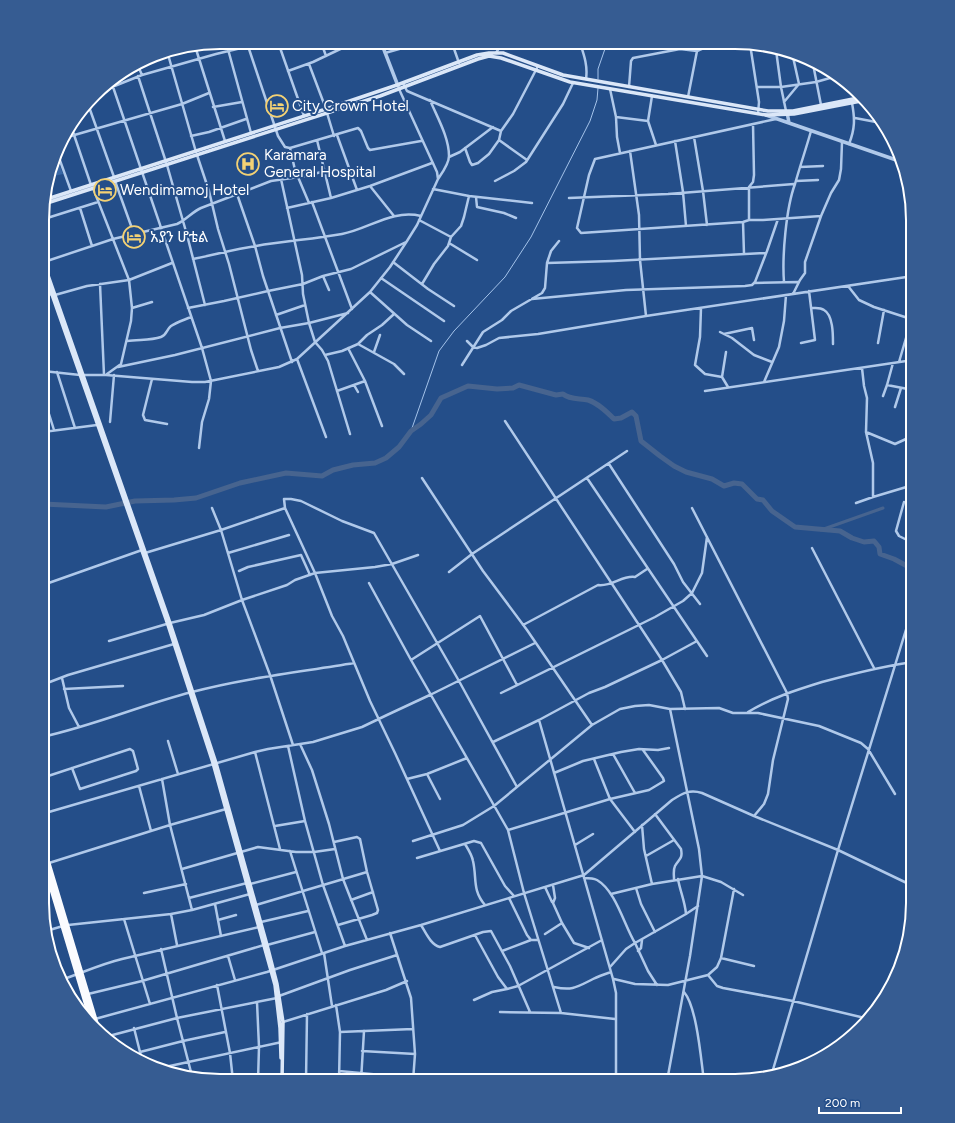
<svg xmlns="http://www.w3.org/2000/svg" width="955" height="1123" font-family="Figtree,'Noto Sans Ethiopic',sans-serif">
<rect width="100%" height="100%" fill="#244e89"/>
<path fill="#3867a5" d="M57,159L63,174L50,177Z"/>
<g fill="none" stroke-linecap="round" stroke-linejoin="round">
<path stroke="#a4c3ea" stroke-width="1" d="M598,79V69L607,43
M411,431L439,351L454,331L505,277L531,237L590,121L597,100L598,88"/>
<path stroke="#47648f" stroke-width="3" d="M821,530L883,508"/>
<path stroke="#47648f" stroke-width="5" d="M43,504L106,507L135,501L174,500L196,498L240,483L286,473L322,476L333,470L353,465L375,463L386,458L399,447L411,431L421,424L431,415L441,398L468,386L497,389L513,388L519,385L556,395L563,394C570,400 580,398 588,400C598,403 607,412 614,419L621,418L632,412L636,416L641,441L660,456L674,466L686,472L712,479L724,486L734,483L742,484L757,499L763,500L772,511L795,527L840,531L852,538L864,542L874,541L879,547L880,554L894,559L907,566H913"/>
<path stroke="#b0c9ea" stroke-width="2.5" d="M226,42L251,133
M278,42L304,116
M321,42L326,56
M452,43L459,63
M580,43C584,55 588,66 586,79
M750,44L759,102L758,114
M195,46L225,141
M248,46L278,136L285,147L290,148L358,128L361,131L368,148L370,150L421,141
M776,50L781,87L786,111
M167,51L196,152
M385,53L420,43
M496,53L499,48L515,43
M309,64L326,109
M813,64L821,105
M138,66L142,75
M288,71L313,62L355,42
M138,76L166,162
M111,81L202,348L211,381L209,399L202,422L199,448
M403,83L407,91L501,131
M629,87L631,61L633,58L680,49L697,51L715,43
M757,87H781L816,82L837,76
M610,89L616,117L617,137L620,153
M97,93L142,75L216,54L266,42
M688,97L697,51L701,43
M430,100C437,117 449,137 449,156C449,164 442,173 438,179
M784,102L799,84L793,57
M88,104L114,177
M213,107L242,102
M327,113L334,136
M616,117L648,121L656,145
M855,118L876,122L883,125
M776,119L595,159L589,175L577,228L581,233L743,222L749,220H763L821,216L805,262V273L800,280L793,294
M648,121L652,96
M71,126L91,185
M337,135L357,190
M191,136L209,132L246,119
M694,137L703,191L707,225
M64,138L182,104L209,93
M317,140L331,198
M499,140L527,160
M675,141L683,192L686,226
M849,144C855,129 855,119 852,103
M290,148L295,170L309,203
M465,148L470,162L472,165L478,163L489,154L499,140L501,131L513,114L538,66
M630,151L639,215L640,260L646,316
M58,155L71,191
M197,155L209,191L218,229L229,264L251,350L258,371
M449,157L460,152L493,127
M167,165L187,235L205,305
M800,167L823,166
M281,179L302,275L303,294L309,323L315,342L322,350L328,361L350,434
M115,181L134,234
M495,181L514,171L526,162L563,104L573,83
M796,181L818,180
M370,186L394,216
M93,188L129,280L132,308L131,321L121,364L107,374
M433,189L469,196L532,203
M237,194L255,246L263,276L292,362
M476,197L477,207L504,213L516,218
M569,198L668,194L794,184
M312,202L352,309
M80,208L92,246
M287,208L331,198L370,186L432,163
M821,216L831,193L839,180L841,169L842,142
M44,219L98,202
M419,220L451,237
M749,220V187L753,182L754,175L753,124
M743,222L744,254
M449,243L477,260
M193,259C214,255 235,249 256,246C285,241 314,239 342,234C369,229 392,209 421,216
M44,262L113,239L177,224C186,220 192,212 201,208L271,181L306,176L325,171
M393,262L428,289L454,306
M547,263L613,261L766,253
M323,276L329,290
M381,278L444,321
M784,282C782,257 786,208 795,184C800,166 806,149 811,131
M754,283L798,282
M100,284L104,375
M422,284L434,264L448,246L451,237L461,226L464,217L469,196
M848,286L859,300L874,307L911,319V321L899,362
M370,292L407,325L431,341
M43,296L52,294L55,295L87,286L129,280L172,263
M532,299L626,290L745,286L752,285L755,282L767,251L778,219
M132,308L152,302
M188,308L224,301L268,291L303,284L323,276L351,269L406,242
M701,308L700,337L695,365L705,374L722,377L728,387
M811,308C816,308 820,307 824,310C833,315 833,334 833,344
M276,315L305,305
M720,332L732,338L754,355L772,362
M724,334L752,328L754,340
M127,341C138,339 150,341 161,337C167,335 166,330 171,326C177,322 184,320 191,317
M467,341L473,347L477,348L486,345L499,338L538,334L646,316L913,276
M801,343L815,340L809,291
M878,343L884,310
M358,344L394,364L404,374
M348,348L365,381L382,426
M374,352L380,335
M325,355L342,351L358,344L367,335L382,325L394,314
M297,359L326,437
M462,365L483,332L502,320L511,311L542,293L545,288L547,263L551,251L559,241
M118,367L175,355L280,328L309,323L348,313
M862,368L864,386L867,398L866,432L873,463V497
M43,371L80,375H106L192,382H205L279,367L297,359L370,292L390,267L407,241L417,225L438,179L437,172L399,89
M57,372L75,428
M722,377L726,352
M152,379L143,415L145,420L167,424
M764,382L779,347L784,321L786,295
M354,385L358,392
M887,385L913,390
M337,391L365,381
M705,391L913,360
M43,395L54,430
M883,396L887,385L893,363
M895,407L901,388
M505,421L662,660L681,692L685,709
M110,422L114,375
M43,432L97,425
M866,432L895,444L906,439L913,438
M906,439L913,424
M609,464L674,564L683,582L700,604
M422,478L483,571L527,630L592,725
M587,478L707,656
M904,502L896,531L899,536L913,543
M856,503L873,497L913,485
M212,508L221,530L242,600L270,675L293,745
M285,508L315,573L332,616L343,636L370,701L395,753L440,851
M692,508L787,693L788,699L773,760L768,794L764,804L754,816
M812,548L874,668
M145,553L221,530L285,508L284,499H291L301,501L342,521L374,533L459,681L517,787
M228,553L289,535
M239,571L248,567L301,555L310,575
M449,572L472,554L627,451
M369,583L411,660L508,830L524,893L561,1013
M43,585L142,550
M523,625L598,585C612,587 622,575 635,577L647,569
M109,641L170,623L204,615L242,600L287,585L295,580L315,573L375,567L392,564L418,555
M411,660L480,616L517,685
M62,678L69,708L79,727
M42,685L68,675L174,644
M64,689L123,686
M501,693L655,617L683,601L692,593L702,573L707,537
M748,712C771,698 796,690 822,682C852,674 882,666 913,662
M42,716L49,736
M539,720L613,979L616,993V1081
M42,737C93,726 141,705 192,692C245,678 300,672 354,663
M168,741L178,774
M493,742L539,720L589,693L605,687L662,660L697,641
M300,744L312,770L329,824L343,879L367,940
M288,746L305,821L323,885L345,946
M255,752L280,849
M613,754L635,793
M594,759L610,799L635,832
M554,773L583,761L621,752L639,749L658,750L669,748
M427,774L440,799
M42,778L130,749L133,751L138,769L136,771L80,789L72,768
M162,779L170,825L192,910
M407,779L427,774L467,758
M139,786L151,831
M42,814L255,752L268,749L313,742L362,727L387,715L432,694L535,643
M655,814L681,849C683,859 679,859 675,866C673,870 674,875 674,879
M642,825L644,849L652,884
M275,826L305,821
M508,830L610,799L649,790L664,781L663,778L643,750
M413,841L463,825L494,806L592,725L620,709L635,706L649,705L670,709L719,708L733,713H758L819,726L861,743L868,749L895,794
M334,842L357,837L360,839L367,872L378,910L377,913L372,915L338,925
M465,844C468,849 472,855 473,861C477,878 472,890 485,905
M575,845L593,834
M290,851L322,953
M646,856L674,840
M417,858L474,841L481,843L505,886L514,896
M49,863L170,825L226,809
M182,869L258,847L296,852H314L335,849
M584,878C589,878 593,878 597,880C616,891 624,925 635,943L626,949L610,967
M250,884L296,872
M553,885L555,898L553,903L562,923L574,943L589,948
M545,887L552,902
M636,888L641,904L655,932
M42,892L52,890
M144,893L186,884
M611,894L652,884L702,876L721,882L743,895
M189,898L247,883
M509,898L527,935L531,940H538
M351,900L373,892
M215,904L221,936
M256,905L367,872
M171,914L177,945
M686,914L698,906
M124,919L150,1004
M218,920L236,915
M261,922L308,911
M68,925L171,914L192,910L250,894
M421,925C426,933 431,945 440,947L483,932L491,931L510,966L530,1012
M46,931L63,926
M390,933L411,998L415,1054L413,1081
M545,934L562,923
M475,935L498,977L507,989L518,986L602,940
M267,945L315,932
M161,949L177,1018L192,1076
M502,951L531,940
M638,951L641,948L642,940
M324,953L332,1006
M228,956L235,980
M721,958L754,966
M708,975L717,967L721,958L734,889
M614,979L635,984L668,985L708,975L717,986L723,988L793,1001L869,1019
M61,980C82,973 101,964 122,959L259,927
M217,985L230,1053L233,1081
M657,985L648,971L635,943L686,914C685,901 680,891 678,879
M554,987C573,991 577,987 593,979C599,976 605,974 611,972
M684,992C697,1007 701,1060 704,1081
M88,994L142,981L264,945
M279,996L350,970L397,955
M474,1000L492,992L507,989
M257,1002L259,1047L258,1081
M336,1005L340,1032L339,1081
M500,1012L561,1013L615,1019
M83,1014L88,1012
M95,1019L267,972L345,946L421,925L584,875L672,800C683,793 690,789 702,793L754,816L838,850L913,886
M283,1022L386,990L407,981
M134,1028L142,1060
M340,1032L413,1029
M105,1037L177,1018L277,998
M362,1051L415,1054
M140,1052L183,1041L225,1032
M165,1067L282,1042
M339,1071L413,1078
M772,1073L838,850L913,607
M201,1078L232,1074
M306,1081L307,1014
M361,1081L364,1031
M667,1081L690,956L702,876L699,849L670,709"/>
<path stroke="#b0c9ea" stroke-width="3.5" d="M381,42L398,86
M787,112L789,123L902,162
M766,115L789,123"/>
<path stroke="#dbe7f8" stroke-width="3.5" d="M44,200L326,109L397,85L477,55L489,53H503L563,75L768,111H793L858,98
M44,204L380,96L478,59L489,56L501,58L570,82L766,115L794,114L861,101
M43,261L170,623L216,763L267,945L277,984L283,1022L282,1081
M43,269L167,622L213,763L275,985L280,1028L281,1058"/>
<path stroke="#fafbfe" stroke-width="4.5" d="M42,842L99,1032
M42,857L93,1027"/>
</g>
<defs>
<g id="hotel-ring" transform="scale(1.15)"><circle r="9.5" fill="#244e89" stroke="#f4d274" stroke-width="1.5"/><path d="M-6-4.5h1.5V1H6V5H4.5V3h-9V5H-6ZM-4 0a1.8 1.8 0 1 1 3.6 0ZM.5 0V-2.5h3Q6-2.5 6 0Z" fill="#f4d274"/></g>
<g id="hospital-ring" transform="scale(1.15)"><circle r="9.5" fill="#244e89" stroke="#f4d274" stroke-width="1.5"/><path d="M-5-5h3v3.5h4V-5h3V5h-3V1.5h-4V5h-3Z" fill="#f4d274"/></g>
</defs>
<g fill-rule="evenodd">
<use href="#hotel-ring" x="277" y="106"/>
<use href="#hospital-ring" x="248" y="164"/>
<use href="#hotel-ring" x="105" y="190"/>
<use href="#hotel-ring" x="134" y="237"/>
</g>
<g text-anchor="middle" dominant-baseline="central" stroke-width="4" stroke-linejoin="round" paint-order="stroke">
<g font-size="15" fill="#fff" stroke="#244e89" text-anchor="start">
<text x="292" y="106">City Crown Hotel</text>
<text x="264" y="155">Karamara<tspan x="264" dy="17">General Hospital</tspan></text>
<text x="120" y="190">Wendimamoj Hotel</text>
<text x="150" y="237">አያን ሆቴል</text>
</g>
</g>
<path d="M0 0H955V1123H0ZM220 49H735A171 171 0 0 1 906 220V903A171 171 0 0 1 735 1074H220A171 171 0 0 1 49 903V220A171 171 0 0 1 220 49Z" fill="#365c92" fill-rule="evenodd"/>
<path fill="none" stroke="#fff" stroke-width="2" d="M220 49H735A171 171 0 0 1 906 220V903A171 171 0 0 1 735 1074H220A171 171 0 0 1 49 903V220A171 171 0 0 1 220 49Z"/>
<path d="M819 1107v6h82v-6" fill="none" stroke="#ffffff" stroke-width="2"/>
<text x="825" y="1107" font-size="12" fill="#ffffff" stroke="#244e89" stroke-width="3" paint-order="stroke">200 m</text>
</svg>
